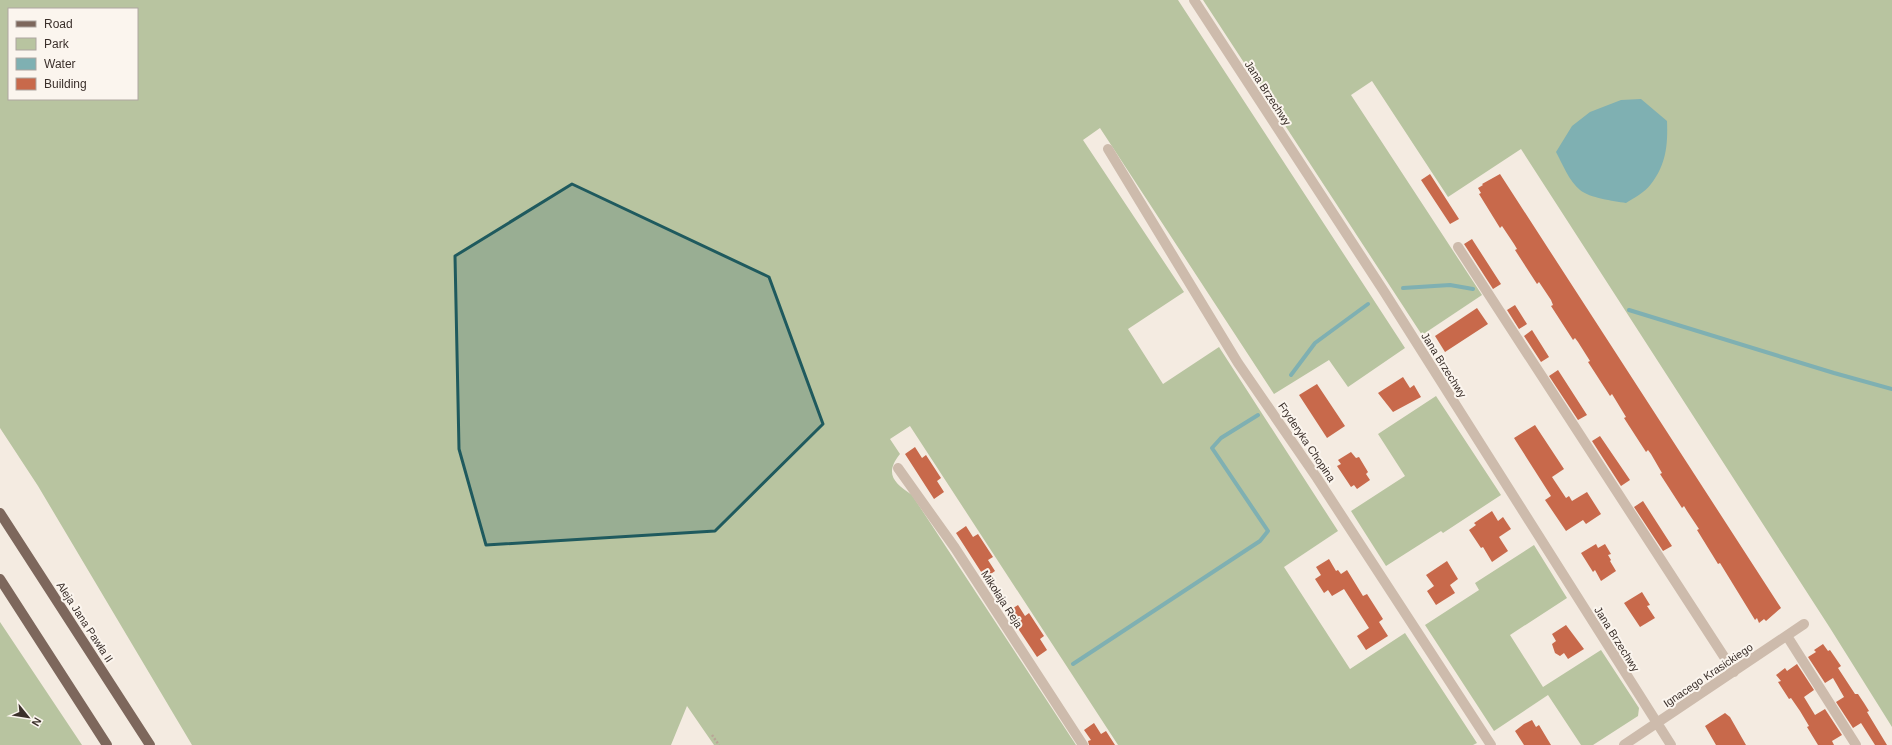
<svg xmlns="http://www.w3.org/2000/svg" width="1892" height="745" font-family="Arial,sans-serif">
<rect width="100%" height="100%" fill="#f4ebe1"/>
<path fill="#b8c4a0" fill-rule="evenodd" d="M0,0H1178L1405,348L1348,387L1329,360L1274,394L1100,128L1083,140L1184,292L1128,329L1163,384L1219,347L1338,531L1284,567L1350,669L1405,633L1477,743L1473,745H1118L910,426L890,439L900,454C884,474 894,483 912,495L1076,745H714L687,706L671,745H192L38,486L0,428ZM9,9H137V99H9Z
M1203,0H1892V727L1830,628L1521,149L1448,197L1372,81L1351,95L1482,295L1422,335Z
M1436,396L1501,495L1443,533L1441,531L1386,566L1351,511L1405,476L1378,434Z
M1534,545L1567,598L1510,635L1543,687L1601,650L1639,708L1638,716L1593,745H1581L1548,695L1494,731L1425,625L1479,590L1475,583Z
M0,622L82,745H0Z"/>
<path fill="#7fb0b2" d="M1641,99L1667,121C1668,145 1666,165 1651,184C1645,192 1634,198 1626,203C1613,201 1590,198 1580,190C1569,181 1563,165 1556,152L1572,126L1590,112L1621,100Z"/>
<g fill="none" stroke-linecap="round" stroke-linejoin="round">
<path stroke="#7fb0b2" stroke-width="4" d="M1403,288L1450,285L1473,289
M1629,310L1834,373L1892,389
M1291,375L1315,343L1368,304
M1073,664L1260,541L1268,531L1212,448L1221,438L1258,415"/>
</g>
<path fill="#c8694b" d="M1430,174L1459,219L1450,224L1421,180Z
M1500,174L1781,608L1766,621L1764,619L1759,623L1757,618L1755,620L1720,563L1718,564L1697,530L1699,529L1687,511L1684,506L1682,508L1660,474L1662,473L1651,454L1648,450L1646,452L1624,418L1626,417L1612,394L1610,396L1588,362L1590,361L1578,342L1575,338L1573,340L1551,306L1553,305L1551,300L1539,282L1537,284L1515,250L1517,249L1514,244L1502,226L1500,228L1479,194L1481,193L1478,188L1483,185L1482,184Z
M1472,239L1501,284L1493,289L1464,244Z
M1515,305L1527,324L1519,329L1507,310Z
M1477,308L1488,324L1445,352L1435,336Z
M1532,330L1549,357L1541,362L1524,336Z
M1558,370L1587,415L1578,420L1549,376Z
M1403,377L1410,388L1414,385L1421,397L1393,412L1378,393Z
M1317,384L1345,426L1327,438L1299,395Z
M1535,425L1564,469L1552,477L1566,498L1569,496L1572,501L1587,492L1601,514L1586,524L1583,520L1566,531L1545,500L1551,496L1514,438Z
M1600,436L1630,480L1621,486L1592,441Z
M915,447L922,458L926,455L941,478L937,481L944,492L934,499L905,454Z
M1351,452L1356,458L1359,457L1368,472L1366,474L1370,480L1357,489L1354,485L1351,487L1337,466L1341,464L1338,460Z
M1643,501L1672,546L1663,551L1634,507Z
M1492,511L1498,521L1503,517L1511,529L1499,537L1508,551L1492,562L1483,547L1481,548L1469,530L1476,525L1474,523Z
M966,526L973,537L978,534L993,557L988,560L995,571L985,578L956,533Z
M1596,544L1598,548L1605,544L1611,554L1608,555L1611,560L1610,561L1616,571L1601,581L1595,570L1593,572L1581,553Z
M1329,559L1336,571L1338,570L1341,574L1347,570L1363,596L1367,594L1383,619L1379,622L1388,636L1366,650L1357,636L1369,628L1344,589L1332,596L1328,590L1324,593L1315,579L1321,575L1316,567Z
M1447,561L1458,579L1450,585L1455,593L1436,605L1427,591L1434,586L1426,575Z
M1642,592L1650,605L1647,606L1655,618L1640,627L1624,603Z
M1018,605L1025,616L1029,613L1044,636L1040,639L1047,650L1037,657L1007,612Z
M1566,625L1584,649L1568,659L1564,653L1560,656L1555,653L1552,644L1556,641L1552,634Z
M1823,644L1828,651L1830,650L1841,666L1838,668L1855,694H1858L1864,703L1869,711L1867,712L1887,745H1875L1861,723L1853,728L1836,702L1844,697L1833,678L1825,683L1808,657L1816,652L1814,650Z
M1797,664L1814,690L1804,697L1815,715L1825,709L1842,735L1832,741L1834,745H1818L1807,727L1809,726L1800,711L1791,698L1789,699L1778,682L1781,681L1776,675L1785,668L1787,671Z
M1725,713L1730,717L1746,745H1716L1705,726Z
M1532,720L1536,727L1539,725L1551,745H1524L1515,731L1524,724Z
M1094,723L1101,734L1106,731L1115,745H1089L1088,741L1091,740L1084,730Z"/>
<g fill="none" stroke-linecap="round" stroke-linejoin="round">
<path stroke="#b9a596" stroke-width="2.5" stroke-dasharray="2 2" stroke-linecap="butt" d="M712,735L719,745"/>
<path stroke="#cdbbac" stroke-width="10" d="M1194,0L1385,293L1671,745
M1108,149L1238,363L1317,478L1491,745
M1458,247L1734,672
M898,468L955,548L1083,745
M1787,636L1856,745
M1624,745L1804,624"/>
<path stroke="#7d675c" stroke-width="10" d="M0,513L150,745
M0,579L107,745"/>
</g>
<path fill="#1f5a5e" fill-opacity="0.2" stroke="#1f5a5e" stroke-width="3" stroke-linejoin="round" d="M572,184L769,277L823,424L715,531L486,545L459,449L455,256Z"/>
<g text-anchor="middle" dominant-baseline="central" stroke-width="4" stroke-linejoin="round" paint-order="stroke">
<g font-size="11" fill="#3b302b" stroke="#fbf5ee">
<text transform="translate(1268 93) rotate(57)">Jana Brzechwy</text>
<text transform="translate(1444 365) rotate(58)">Jana Brzechwy</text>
<text transform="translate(1307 442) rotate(56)">Fryderyka Chopina</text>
<text transform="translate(1002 599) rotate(57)">Mikołaja Reja</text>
<text transform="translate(85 622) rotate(57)">Aleja Jana Pawła II</text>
<text transform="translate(1617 639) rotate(58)">Jana Brzechwy</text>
<text transform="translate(1708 675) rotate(-34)">Ignacego Krasickiego</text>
</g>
</g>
<rect x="8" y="8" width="130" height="92" fill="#fbf5ee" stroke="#aea6a0"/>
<rect x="16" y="21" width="20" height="6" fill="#7d675c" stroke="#aea6a0"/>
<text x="44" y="28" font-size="12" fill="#3b302b">Road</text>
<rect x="16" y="38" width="20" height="12" fill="#b8c4a0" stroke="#aea6a0"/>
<text x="44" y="48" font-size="12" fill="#3b302b">Park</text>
<rect x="16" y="58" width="20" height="12" fill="#7fb0b2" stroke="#aea6a0"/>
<text x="44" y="68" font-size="12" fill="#3b302b">Water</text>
<rect x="16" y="78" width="20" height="12" fill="#c8694b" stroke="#aea6a0"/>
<text x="44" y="88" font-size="12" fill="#3b302b">Building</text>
<g transform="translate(28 717) rotate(120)" stroke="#fbf5ee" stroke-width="3" paint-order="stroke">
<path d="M0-3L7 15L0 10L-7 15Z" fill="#3b302b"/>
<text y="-6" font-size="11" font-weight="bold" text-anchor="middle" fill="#3b302b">N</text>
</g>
</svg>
